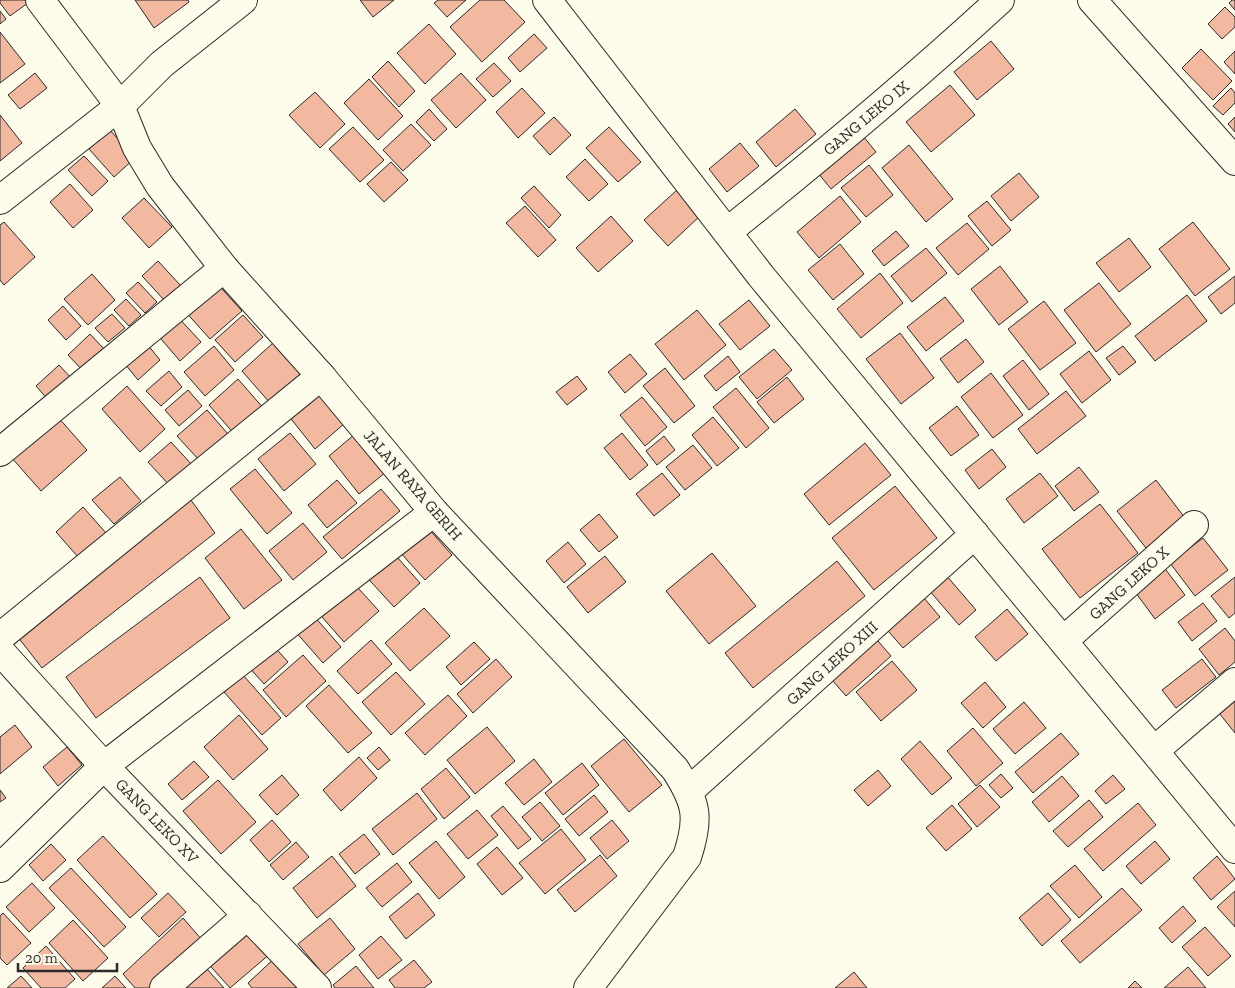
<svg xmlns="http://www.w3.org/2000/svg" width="1235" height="988" font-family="'Zilla Slab',serif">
<rect width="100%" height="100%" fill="#fdfbea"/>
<path fill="#f2b8a0" stroke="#2b2b2b" d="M0,0H32L10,16L0,3Z
M135,0H188L189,2L154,28Z
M360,0H394L373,17Z
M438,0H466L447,17L434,3Z
M480,0H504L525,22L482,62L450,27Z
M1232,0H1235V10L1229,3Z
M1225,7L1235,17V27L1222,39L1208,24Z
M0,11L6,19L0,24Z
M429,24L456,54L425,84L397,53Z
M0,32L25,64L0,83Z
M534,34L547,48L520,72L508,58Z
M991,41L1014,69L977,100L954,72Z
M1201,49L1232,81L1213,100L1182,68Z
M1235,51V74L1224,62Z
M388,61L415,91L399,107L372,77Z
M494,63L511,81L493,97L476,79Z
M35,73L47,88L20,109L8,95Z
M461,73L486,100L456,128L431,100Z
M369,79L403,116L378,140L344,103Z
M950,85L975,115L931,152L906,122Z
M522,88L545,113L518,138L496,112Z
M1231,88L1235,93V103L1223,115L1213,106Z
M315,92L345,124L320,148L289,115Z
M429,109L447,129L434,141L416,122Z
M795,109L816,134L776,167L756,142Z
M0,115L22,143L0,161Z
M554,117L571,135L550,155L533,136Z
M1235,117V132L1228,124Z
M411,124L431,145L403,171L383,150Z
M353,127L384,160L360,182L329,149Z
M609,127L641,162L618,182L586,148Z
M110,130L135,158L114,177L89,149Z
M859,131L876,152L831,189L814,168Z
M740,143L759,166L727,192L709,169Z
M909,145L953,199L926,222L882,168Z
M84,156L108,181L92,196L68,170Z
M585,159L608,184L589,201L566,177Z
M391,162L408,180L384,202L367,184Z
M869,165L893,195L866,217L841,188Z
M1019,173L1039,197L1011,221L991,196Z
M70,184L93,210L73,228L50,202Z
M534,186L561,215L549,228L521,198Z
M677,190L701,215L668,246L644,220Z
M840,196L861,222L819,258L797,232Z
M144,198L172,227L149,248L122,218Z
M987,201L1011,230L992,246L968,216Z
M525,206L556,240L538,257L506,223Z
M611,216L633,241L598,272L576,248Z
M4,222L35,257L4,285L0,280V225Z
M1193,222L1230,269L1195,296L1159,249Z
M967,223L989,249L958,275L936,248Z
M896,231L909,246L884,266L872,251Z
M1129,238L1151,267L1119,292L1096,263Z
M840,244L864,274L833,300L808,270Z
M926,248L947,273L912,302L891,276Z
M158,261L181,286L165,301L142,276Z
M1000,266L1028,302L999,325L971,289Z
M880,273L903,303L861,338L837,309Z
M92,274L115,300L88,325L64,299Z
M1235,276V303L1221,314L1208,297Z
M215,281L242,311L210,339L183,309Z
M138,282L157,302L145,313L126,293Z
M1099,283L1131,324L1096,352L1064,310Z
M1187,295L1207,321L1155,361L1135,336Z
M945,297L964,321L926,351L907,327Z
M126,299L141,315L129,326L114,310Z
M749,300L770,326L740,350L719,324Z
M1044,301L1076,343L1040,370L1008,329Z
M63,306L81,326L66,340L48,320Z
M697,310L726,345L684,380L655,344Z
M112,314L125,328L108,342L95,328Z
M175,314L201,342L180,361L155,332Z
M243,315L263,337L235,362L215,340Z
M900,333L934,378L901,404L866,359Z
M90,334L106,351L84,372L68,355Z
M966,339L984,362L958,383L940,359Z
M273,343L302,375L270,403L242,371Z
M147,344L160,360L138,380L125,364Z
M214,346L234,370L205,396L184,372Z
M1123,346L1136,362L1119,375L1106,358Z
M774,349L792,370L757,399L739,377Z
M1089,351L1111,380L1082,403L1060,374Z
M630,354L647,374L625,393L608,372Z
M728,356L740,372L716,391L704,376Z
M1023,360L1049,394L1029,410L1003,376Z
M59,365L73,380L50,402L36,386Z
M665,368L695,406L674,423L643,386Z
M169,371L182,387L161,406L146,391Z
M991,373L1023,415L993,438L961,397Z
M577,376L587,389L567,405L556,392Z
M787,377L804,399L774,423L757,402Z
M238,379L265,410L236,436L209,405Z
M127,386L165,429L140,452L102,409Z
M736,388L769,428L746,448L713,407Z
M188,390L202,406L179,426L165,410Z
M318,390L345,423L315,449L288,415Z
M1066,391L1086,416L1037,454L1018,429Z
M642,397L667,427L645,446L620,415Z
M957,406L979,435L951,456L929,428Z
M207,410L228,434L199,460L177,436Z
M57,416L87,450L41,491L11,457Z
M713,417L739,448L717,466L692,435Z
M290,433L316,464L284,491L258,459Z
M622,433L648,465L630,480L604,448Z
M355,434L386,472L359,494L329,456Z
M664,436L675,450L657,465L646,451Z
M171,442L194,467L171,487L148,462Z
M865,443L891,475L829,525L804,494Z
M693,445L712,468L685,490L666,467Z
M992,449L1006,467L979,489L965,470Z
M1079,467L1099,492L1074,511L1055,486Z
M255,469L292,513L267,534L230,489Z
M662,473L680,495L654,516L636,494Z
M1040,473L1058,496L1024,523L1006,499Z
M120,477L141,501L114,524L92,500Z
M337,480L357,503L327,528L308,505Z
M1156,480L1185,518L1146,548L1117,511Z
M895,486L937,538L874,590L832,538Z
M381,489L400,511L342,559L323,537Z
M188,496L215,533L42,668L14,632Z
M1100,504L1138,553L1080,598L1042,549Z
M83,507L106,533L78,557L56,532Z
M599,514L618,537L599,552L580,530Z
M303,523L327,552L293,580L269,551Z
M427,527L452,555L425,580L399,551Z
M241,529L282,580L244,609L205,558Z
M1203,538L1228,570L1195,596L1170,563Z
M568,542L586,564L564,583L546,561Z
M389,548L420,583L394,607L362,572Z
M712,553L756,606L709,644L666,591Z
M605,556L626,582L588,613L567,587Z
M837,561L865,596L753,688L725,653Z
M1163,566L1185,595L1155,619L1133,589Z
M946,575L976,610L959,625L928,589Z
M200,577L230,618L96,718L66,677Z
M1235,577V613L1229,618L1211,596Z
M349,578L379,611L344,642L315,609Z
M919,592L940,617L903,648L882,624Z
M1203,603L1217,621L1192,641L1178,622Z
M424,608L450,636L410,671L385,643Z
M1007,609L1028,634L996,661L975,637Z
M313,615L341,647L323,663L295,631Z
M1225,628L1235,641V662L1219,675L1199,649Z
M872,634L891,656L846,696L826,673Z
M371,640L392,664L358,694L337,671Z
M474,642L490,659L461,685L446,667Z
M272,644L288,662L264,684L247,665Z
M303,655L326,681L286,717L263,690Z
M496,659L512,677L473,713L457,694Z
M1202,659L1216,677L1176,708L1162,690Z
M892,661L917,690L881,721L856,692Z
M396,672L425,704L391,735L362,702Z
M243,675L281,718L262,735L224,692Z
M985,682L1006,707L983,728L961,703Z
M329,685L372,733L348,753L306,706Z
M448,695L467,716L425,755L405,733Z
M1235,699V733L1219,713Z
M1024,702L1046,728L1015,754L993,729Z
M239,715L268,749L233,780L204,747Z
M15,725L32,747L0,774V737Z
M487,727L515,761L475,794L447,760Z
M973,728L1003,763L976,786L947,751Z
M1061,733L1079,754L1033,793L1015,772Z
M624,739L662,785L629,812L591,766Z
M920,741L952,778L932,795L901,759Z
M67,747L82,765L58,786L43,767Z
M379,747L390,760L378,770L367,758Z
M359,757L377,778L341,811L323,790Z
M534,759L552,782L524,805L505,783Z
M194,761L209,777L182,800L168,784Z
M582,763L599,785L563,815L545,793Z
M446,768L470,797L444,819L421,789Z
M878,770L891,786L868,806L854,790Z
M1001,774L1013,788L1001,798L989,785Z
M282,775L299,795L277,815L259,795Z
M1113,775L1125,789L1106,804L1095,791Z
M1062,776L1079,796L1049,822L1032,802Z
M218,780L256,822L221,854L183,811Z
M980,785L1000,807L977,827L958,804Z
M0,790L6,798L0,802Z
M417,793L437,819L393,855L372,829Z
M594,795L608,812L579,836L565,819Z
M1089,800L1103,817L1068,847L1053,831Z
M540,802L560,826L542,841L522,817Z
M1138,803L1156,825L1103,871L1084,849Z
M952,805L972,829L946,851L926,828Z
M503,806L531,839L518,849L491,816Z
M477,810L498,835L468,859L447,834Z
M272,820L291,842L269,862L250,840Z
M612,820L629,841L607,859L590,838Z
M561,829L586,860L545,894L519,863Z
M364,834L380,854L355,874L339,854Z
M103,836L157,894L130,918L77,860Z
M436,841L465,877L439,899L409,863Z
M1155,841L1170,859L1141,884L1126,866Z
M296,842L309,857L283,880L270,865Z
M51,844L66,860L43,881L29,865Z
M497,847L523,878L502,895L477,864Z
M600,855L617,876L575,912L557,890Z
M332,856L356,886L317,918L293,888Z
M1217,856L1235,879L1211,900L1193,878Z
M397,863L412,882L382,907L366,888Z
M1075,865L1102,897L1079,918L1050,886Z
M71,868L126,927L104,947L49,888Z
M32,883L55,908L29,932L6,907Z
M1122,888L1142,910L1080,963L1061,941Z
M1235,891V927L1217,907Z
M168,893L186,912L159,937L141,918Z
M418,893L435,915L406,939L389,917Z
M1048,893L1071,920L1042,946L1019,918Z
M1183,906L1196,921L1172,943L1159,928Z
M3,913L31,943L7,965L0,958V916Z
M183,918L202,940L150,988H135L123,974Z
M330,918L355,949L324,975L298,944Z
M73,920L108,958L83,981L49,943Z
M245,923L271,953L230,988L204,959Z
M1205,927L1231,956L1208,976L1182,947Z
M381,936L402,960L378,979L359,955Z
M46,946L75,979L65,988H41L23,968Z
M278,955L308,988H252L248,983Z
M198,959L224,988H166Z
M414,960L432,982L424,988H395L389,980Z
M356,966L374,988H335L333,985Z
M1188,967L1206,988H1164Z
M854,972L867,988H835Z
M21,976L32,988H7Z
M115,976L126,988H102Z
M1135,981L1142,988H1128Z"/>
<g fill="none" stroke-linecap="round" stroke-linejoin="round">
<g stroke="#2b2b2b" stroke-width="30">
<path id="minor" d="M547,0L761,276L1235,849
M1092,0L1235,161
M0,200L120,106L40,0
M727,232C821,157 912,81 1000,0
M0,452L224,268
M0,637L321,376
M1063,641L1194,525
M0,651L104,766L317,988
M1155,750L1235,682
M689,791L975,534
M0,868L104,766L434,512
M164,988L248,915"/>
</g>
<g stroke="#2b2b2b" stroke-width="30">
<path id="tertiary" d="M243,0L162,64L120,106L137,148L160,186L224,268L321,376L434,512L675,769C697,803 700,818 687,857L588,988"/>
</g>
<use href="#minor" stroke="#fdfbea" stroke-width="28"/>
<use href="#tertiary" stroke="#fdfbea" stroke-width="28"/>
</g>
<g text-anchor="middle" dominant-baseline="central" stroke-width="4" stroke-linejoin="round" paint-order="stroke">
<g font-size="16" fill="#2b2b2b" stroke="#fdfbea">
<text transform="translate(866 118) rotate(-40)">GANG LEKO IX</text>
<text transform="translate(413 485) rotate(49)">JALAN RAYA GERIH</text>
<text transform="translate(1129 583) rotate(-42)">GANG LEKO X</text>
<text transform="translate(832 663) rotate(-42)">GANG LEKO XIII</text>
<text transform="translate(157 821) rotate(46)">GANG LEKO XV</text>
</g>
</g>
<path d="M18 963v8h99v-8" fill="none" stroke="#2b2b2b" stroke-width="2.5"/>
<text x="25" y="963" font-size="15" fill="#2b2b2b" stroke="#fdfbea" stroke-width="4" paint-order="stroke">20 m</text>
</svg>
